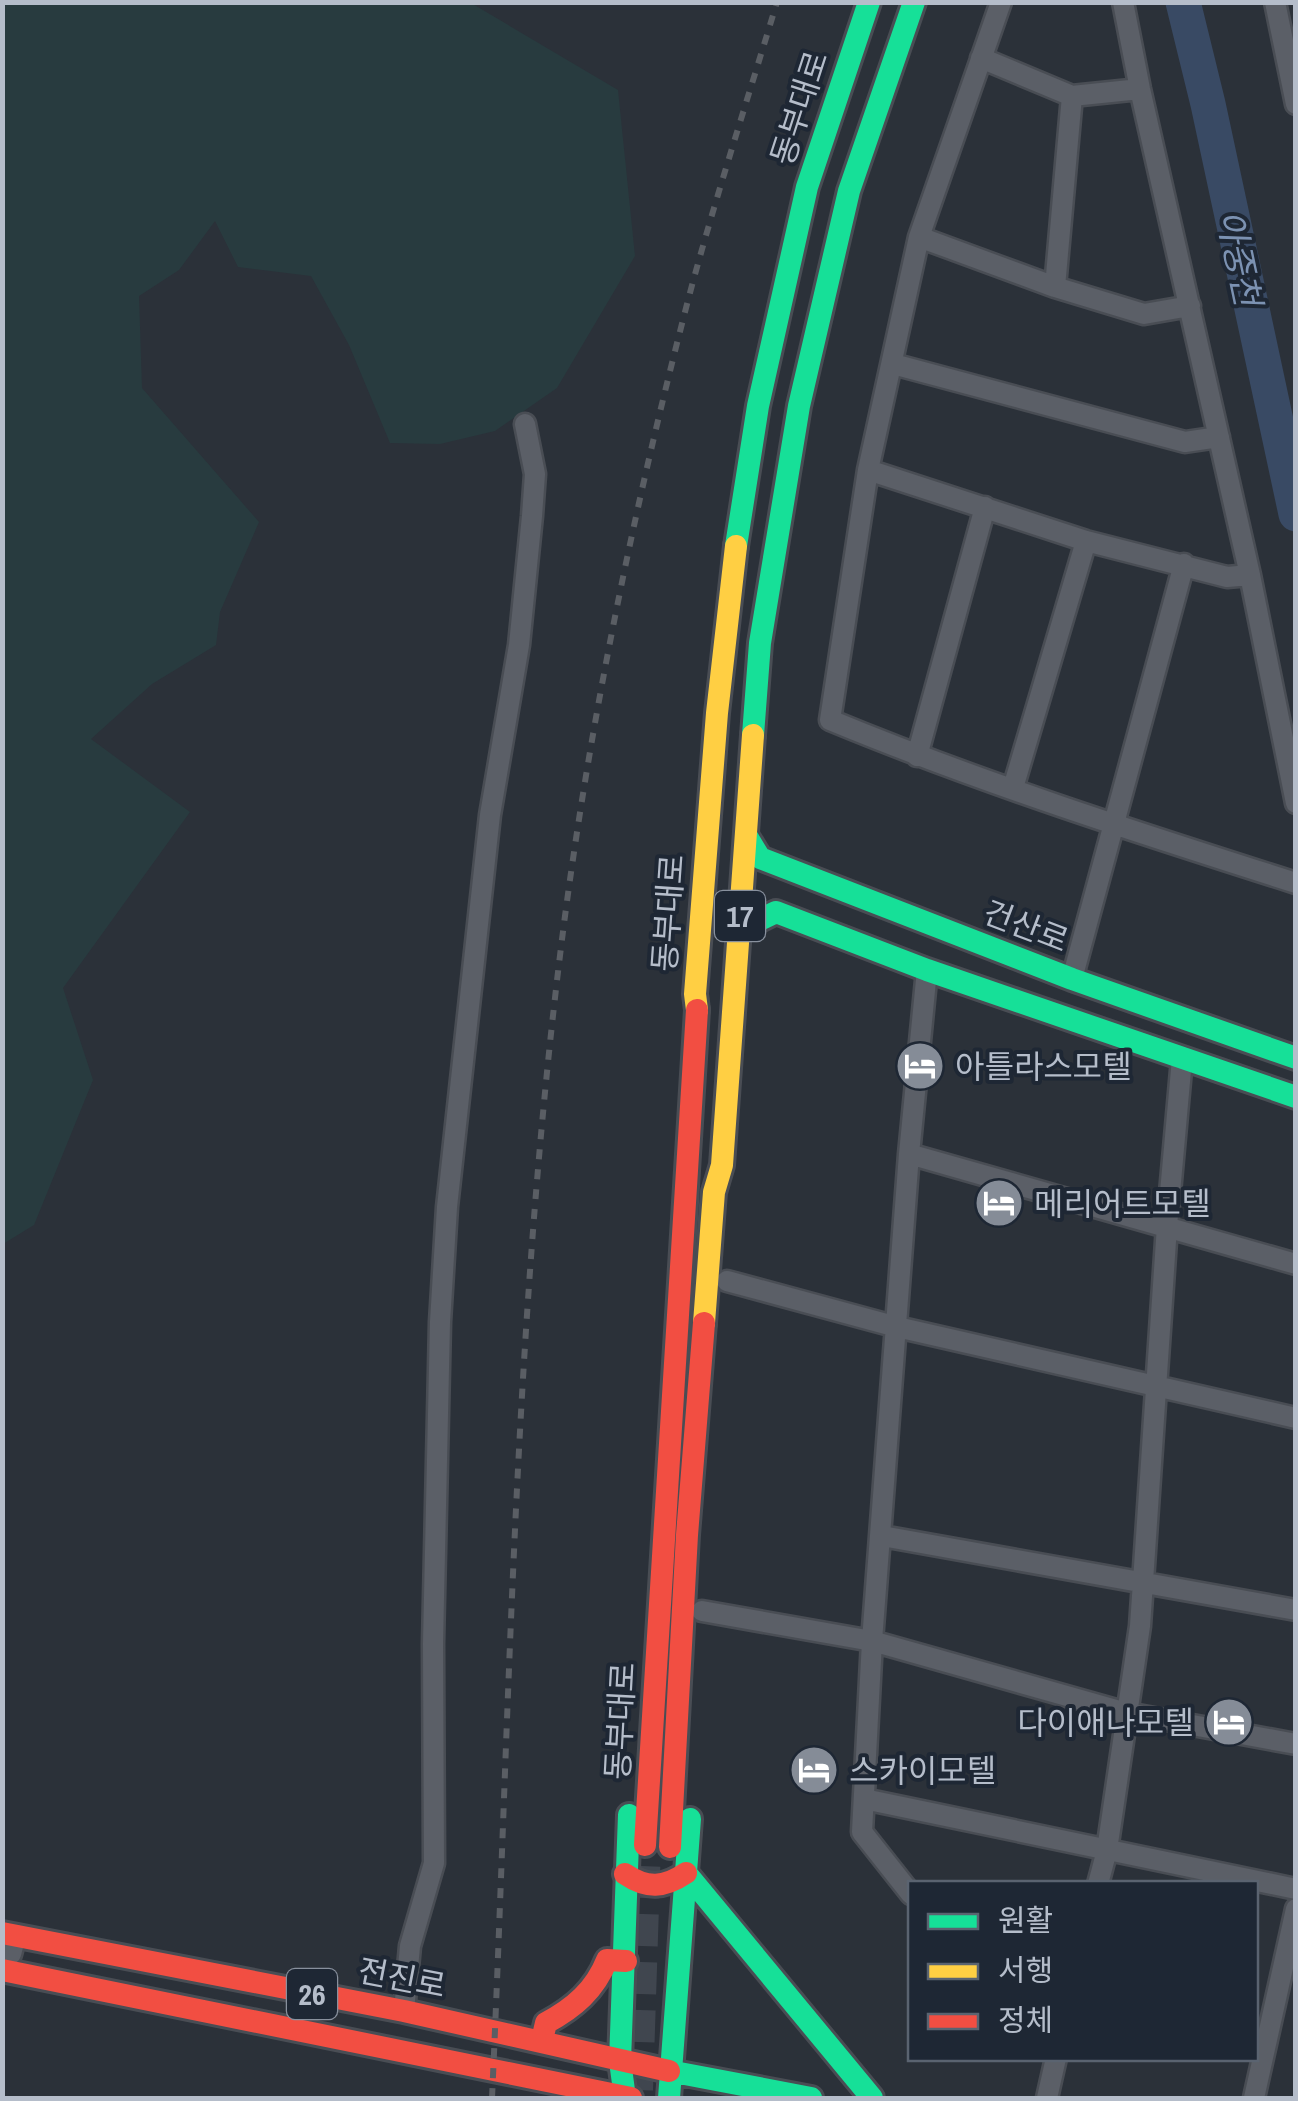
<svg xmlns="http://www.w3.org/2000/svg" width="1298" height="2101" font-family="'Archivo Narrow','Noto Sans KR',sans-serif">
<rect width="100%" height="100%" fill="#2b3139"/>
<path fill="#283b3f" d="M3,2L471,3L618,90L635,256L557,388L495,431L440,444L390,443L349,345L311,276L238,267L215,221L179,270L139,296L142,388L259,522L220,612L216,645L152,684L91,739L190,812L63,988L93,1080L34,1225L3,1244Z"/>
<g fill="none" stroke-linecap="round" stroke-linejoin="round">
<path stroke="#394a64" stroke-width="35" d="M1183,2L1208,104L1296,514"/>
<path stroke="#40464f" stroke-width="32" stroke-dasharray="32 16" stroke-linecap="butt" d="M637,2090L645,1845"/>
<g stroke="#494d54" stroke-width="25">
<path id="street" d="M1001,2L919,237L868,470L830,720C982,783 1139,833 1296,883
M1123,2L1140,89L1250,575L1296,803
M1275,2L1296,104
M981,58L1072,96L1140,89
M919,237L1055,287L1144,314L1190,306
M1055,287L1072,96
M893,364L1185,442L1219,437
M868,470L1086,541L1227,577L1250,575
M917,756L985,507
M1013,788L1086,541
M1072,979L1184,564
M909,1154L1296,1264
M727,1281L897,1327L1296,1418
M882,1536L1296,1610
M702,1611L872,1641L1127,1713L1296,1744
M864,1799L1296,1889
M1098,1884L1107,1850L1140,1626L1167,1226L1182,1059
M911,1894L862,1832L872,1641L909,1154L927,970
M2,1952L11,1954L16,1935
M404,2011L410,1946L434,1863L433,1644L440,1322L447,1207L490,815L519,645L532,516L535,474L525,424
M1047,2098L1056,2058
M1254,2098L1296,1909"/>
</g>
<g stroke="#494d54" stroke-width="28">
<path id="fast" d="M736,546L758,406L807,187L869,2
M753,735L760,643L799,406L849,191L914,2
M746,835L760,858L1072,979L1296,1058
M739,930L776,912L927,970L1296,1097
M686,1873L872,2098
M669,2071L811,2098
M625,2098L620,2061L629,1815
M669,2098L690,1819"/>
</g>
<g stroke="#494d54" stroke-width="28">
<path id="slow" d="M697,1010L695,994L717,713L736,546
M704,1323L714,1192L722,1165L753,735"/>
</g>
<g stroke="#494d54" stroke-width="28">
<path id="jam" d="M645,1845L697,1010
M670,1847L687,1535L704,1323
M625,1874C647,1889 664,1888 686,1873
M2,1933L404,2011L669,2071
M2,1970L631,2098
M542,2040L546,2023C574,2008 595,1990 607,1960L626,1961"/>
</g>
<use href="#street" stroke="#5b5f67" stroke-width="20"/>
<use href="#fast" stroke="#16e098" stroke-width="22"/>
<use href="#slow" stroke="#ffcf43" stroke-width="22"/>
<use href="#jam" stroke="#f24e42" stroke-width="22"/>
<path stroke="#5a5e64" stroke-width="6" stroke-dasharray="10 10" stroke-linecap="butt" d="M492,2098C510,1706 514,1306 565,916C593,706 637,494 691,289C717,193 748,98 777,2"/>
</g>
<defs>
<g id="hotel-disc" transform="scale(2.5)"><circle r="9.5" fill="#858c97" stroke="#1e2734"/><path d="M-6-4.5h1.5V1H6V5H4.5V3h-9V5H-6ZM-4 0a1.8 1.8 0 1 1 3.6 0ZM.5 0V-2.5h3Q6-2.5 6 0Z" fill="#fff"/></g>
</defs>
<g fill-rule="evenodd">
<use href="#hotel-disc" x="920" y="1066"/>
<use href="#hotel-disc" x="999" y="1203"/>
<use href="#hotel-disc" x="1229" y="1722"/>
<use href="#hotel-disc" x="814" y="1770"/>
</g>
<g text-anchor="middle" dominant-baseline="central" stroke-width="8" stroke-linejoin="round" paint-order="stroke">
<g fill="#1e2734" stroke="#88909d" stroke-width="2.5">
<rect x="715" y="891" width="50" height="50" rx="8"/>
<rect x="287" y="1969" width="50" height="50" rx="8"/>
</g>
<g font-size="30" font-weight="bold" fill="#b5bdca">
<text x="740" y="916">17</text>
<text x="312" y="1994">26</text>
</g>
<g font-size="32" fill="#b5bdca" stroke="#1e2734">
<text transform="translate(799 108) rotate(-72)">동부대로</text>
<text transform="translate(668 913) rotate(-86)">동부대로</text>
<text transform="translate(1026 926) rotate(21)">건산로</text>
<text transform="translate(620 1721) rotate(-87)">동부대로</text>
<text transform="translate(402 1978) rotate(11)">전진로</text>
</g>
<g font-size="32" fill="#b5bdca" stroke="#1e2734" text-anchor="start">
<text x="955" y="1066">아틀라스모텔</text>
<text x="1034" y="1203">메리어트모텔</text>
<text x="1194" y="1722" text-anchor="end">다이애나모텔</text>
<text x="849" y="1770">스카이모텔</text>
</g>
<g font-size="35" font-style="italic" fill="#7c92b2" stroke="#1e2734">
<text transform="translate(1239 258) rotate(78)">아중천</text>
</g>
</g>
<rect width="1298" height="2101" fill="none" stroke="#b5bdca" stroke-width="10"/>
<rect x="908" y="1881" width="350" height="180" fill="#1e2734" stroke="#5a6370" stroke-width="2.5"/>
<rect x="928" y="1914" width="50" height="15" fill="#16e098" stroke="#5a6370" stroke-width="2.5"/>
<text x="998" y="1931" font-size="30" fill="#b5bdca">원활</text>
<rect x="928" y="1964" width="50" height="15" fill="#ffcf43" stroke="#5a6370" stroke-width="2.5"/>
<text x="998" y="1981" font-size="30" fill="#b5bdca">서행</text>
<rect x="928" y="2014" width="50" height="15" fill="#f24e42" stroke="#5a6370" stroke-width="2.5"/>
<text x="998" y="2031" font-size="30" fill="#b5bdca">정체</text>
</svg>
